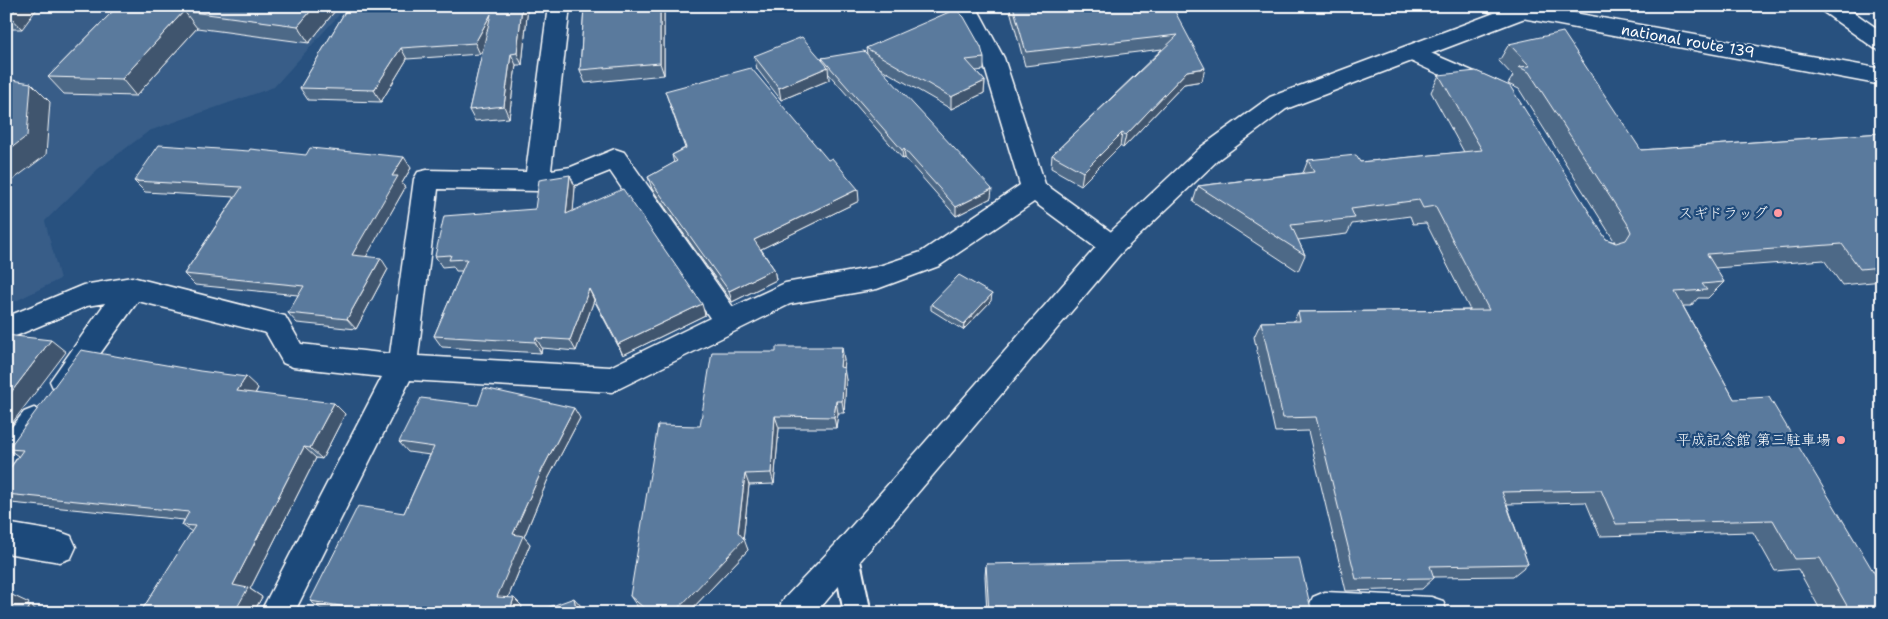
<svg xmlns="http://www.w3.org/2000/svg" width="1888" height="619" font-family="'Shantell Sans','Klee One',sans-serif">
<rect width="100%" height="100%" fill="#28517f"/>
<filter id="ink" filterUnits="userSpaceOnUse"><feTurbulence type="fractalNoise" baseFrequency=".02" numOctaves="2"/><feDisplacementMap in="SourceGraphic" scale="10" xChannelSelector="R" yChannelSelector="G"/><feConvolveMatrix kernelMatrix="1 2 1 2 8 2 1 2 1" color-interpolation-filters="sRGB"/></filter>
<g filter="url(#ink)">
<path fill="#375d88" d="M6,6H347L274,87L149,131L98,169L45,221L60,279L6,306Z"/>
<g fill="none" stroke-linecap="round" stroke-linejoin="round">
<g stroke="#fff" stroke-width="4">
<path id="service" d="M846,543L855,547L859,556L871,613H844L833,556L837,547Z"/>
</g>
<g stroke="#fff" stroke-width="3">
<path id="minor" d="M548,6H570L551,170L571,167L615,149L624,152L733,307L785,283L876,267L921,252L1020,185L982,58L954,6H976L1004,58L1045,184L1121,239L1125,246L1121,253L1112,256L1103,253L1034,202L939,266L877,289L790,304L612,392L410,380L294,613H260L382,377L293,367L283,363L266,333L138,301L74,390L64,393L54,390L50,381L105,303L87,306L6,340V317L83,285L132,277L285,316L301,344L390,354L414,179L418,172L427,170L526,172ZM610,171L710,318L610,367L418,356L438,189L537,191L575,185Z
M1819,6H1845L1882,32V51L1874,48L1822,11Z
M1412,45L1500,83L1504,89L1500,95L1492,97L1484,95L1404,58L1401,53L1404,48Z
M34,408L44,412L49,421L17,468L6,472V434L24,412Z
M6,523L60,532L71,536L76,547L71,558L60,562L6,553Z
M1325,592L1431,597L1443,601L1447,613H1310L1308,608L1313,597Z"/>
</g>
<g stroke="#fff" stroke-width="3">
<path id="tertiary" d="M1513,6H1530L1533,11L1530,16L1286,109L1219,159L1121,253L816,613H778L782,601L835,545L1103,239L1201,147L1270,97Z"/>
</g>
<g stroke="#fff" stroke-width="3">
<path id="trunk" d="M1484,6H1536L1882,69V85L1495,13L1487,11Z"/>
</g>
<use href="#service" fill="#1f4a7a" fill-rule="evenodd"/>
<use href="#minor" fill="#1f4a7a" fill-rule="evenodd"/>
<use href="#tertiary" fill="#1f4a7a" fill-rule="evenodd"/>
<use href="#trunk" fill="#1f4a7a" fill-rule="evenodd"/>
</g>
<path fill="#4d6987" stroke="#fff" d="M6,6L22,29H6Z
M117,6H339L309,43L197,28L136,96L64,94L48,77L117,7Z
M528,6L522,65H516L509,118L475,121L469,110L483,50L480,54L407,59L381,102L308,100L300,88L346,10Z
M584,6H664V75L585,83L580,70Z
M1009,6H1172L1202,81L1184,84L1123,148L1120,146L1081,185L1051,168L1052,155L1162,49L1025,66Z
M1509,44L1641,150L1882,133V281L1842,285L1824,260L1715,268L1724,282L1708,298H1698L1691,306H1683L1734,399L1882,586V613H1822L1798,569L1775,571L1753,532L1600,536L1586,502L1507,504L1528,564L1513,576L1434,577V578L1422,589L1346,591L1308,431L1275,432L1254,337L1261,322H1293L1298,312L1470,310L1426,223L1413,224L1410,216L1352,224L1347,234L1298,240L1305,255L1298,271L1193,202L1198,186L1303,173L1308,160L1360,162L1464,152L1431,92L1439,75L1606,239L1615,242L1519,89L1508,84L1513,76L1499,61Z
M866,48L984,58V70L976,71L985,81L984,93L951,109L878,67L991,198L956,216L905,158L903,159L828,73L829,80L781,100L757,69L754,56L823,61L822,58L867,54Z
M665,91L859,201L761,249L774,269L776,280L732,302L652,189L648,177L674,163L672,155L685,148Z
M411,168L402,183L405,188L366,256L388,269L356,329L297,323L288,313L298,295L195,285L184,274L235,197L145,192L134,181Z
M570,175L575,187L573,211L705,315L623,355L594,300L576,351L542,348L541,353L442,347L434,336L462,271H456L453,266L442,267L435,256L535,209Z
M991,301L963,330L931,310V304Z
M844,360L843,368L846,380L844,413H838L836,428H779L774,484L749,485L743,539L748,550L688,613H645L637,606L630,596L700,426Z
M258,388L255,394L345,414L322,459L316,458L250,589L262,597L253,613H140L192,532L182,525L184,520L11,503L6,500V474L18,456L8,449Z
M580,418L548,479L524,537L530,544L508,598L522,606L520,613H346L321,609L310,601L404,513L430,455L408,452L399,442Z
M986,564L1312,613H987L985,576Z"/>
<path fill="#3f556e" stroke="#fff" d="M17,6H39L22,29L10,16Z
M315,6H339L309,43L298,26Z
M522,6H528L522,65L517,53Z
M660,6H664V75L660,63Z
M184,11L197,28L136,96L122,79Z
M491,14L496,26L480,54L475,43Z
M401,48L407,59L381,102L374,90Z
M511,54L516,65L509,118L504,106Z
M828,67L829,80L781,100L779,88Z
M1205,68L1202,81L1184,84L1123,148L1126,135L1187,71Z
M985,81L984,93L951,109V97Z
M31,83L50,102L46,155L6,185V152Z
M1122,133L1120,146L1081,185L1083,172Z
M904,149L905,158L903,159L902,150Z
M404,157L411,168L402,183L405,188L361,266L352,255L392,176Z
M570,175L575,187L572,225L566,214Z
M858,189L859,201L757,251L754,240Z
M992,189L991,198L956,216V207Z
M381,258L388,269L356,329L347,319Z
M774,269L776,280L732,302L729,291Z
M589,289L594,300L576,351L570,340Z
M992,294L991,301L963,330L964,324Z
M702,304L705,315L623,355L618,344Z
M536,338L542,348L541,353L535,342Z
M51,340L66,352L6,431V399Z
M842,347L844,360L842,380L840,367Z
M844,368L846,380L844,413L842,401Z
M246,377L258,388L250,403L237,391Z
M836,401L838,413L836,428L834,417Z
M334,403L345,414L322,459L310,448Z
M574,408L580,418L548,479L524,537L530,544L505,605L497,597L513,534L542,470Z
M775,416L779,428L774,484L771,473Z
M304,447L316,458L250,589L262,597L253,613H234L233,585Z
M745,474L749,485L743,540L744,539L748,550L688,613H674L738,532Z
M12,595L29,603L24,613L6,607V604Z
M514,598L522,606L520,613H509Z
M574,598L581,606L582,613H577Z
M30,606L43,613H26Z"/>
<path fill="#5a7a9d" stroke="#fff" d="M6,6H17L10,16H6Z
M118,6H315L298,26L184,11L122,79L48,77Z
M397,6H522L517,53L511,54L504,106L469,110L491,14L475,43L401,48L374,90L300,88L346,10Z
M584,6H660V63L580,70Z
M1013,6H1172L1205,68L1187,71L1126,135L1122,133L1083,172L1052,155L1178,35L1026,52Z
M956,9L964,17L981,47L984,58L966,60L985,81L951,97L866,48Z
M1563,32L1641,150L1882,133V267L1860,269L1842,244L1707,254L1724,282L1702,284L1707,290L1675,292L1734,399L1769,397L1882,586V609L1850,611L1820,558L1795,559L1773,520L1616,524L1601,490L1502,492L1528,564L1430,566L1434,578L1356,579L1316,417L1283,418L1261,322L1300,321L1298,312L1489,310L1435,206L1423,208L1419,200L1351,209L1355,218L1291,225L1305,255L1198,186L1314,172L1308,160L1356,155L1360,162L1482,150L1439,75L1476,71L1510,86L1606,239L1616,243L1626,240L1631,232L1627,223L1529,72L1519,67L1530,66L1509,44Z
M802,37L828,67L779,88L754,56Z
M864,51L992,189L956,207L904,149L902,150L822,58Z
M751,68L828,160L832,158L858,189L754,240L774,269L729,291L648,177L677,161L672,155L686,148L665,91Z
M6,79L31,83L27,136L6,152Z
M159,145L249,151L250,149L306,155L310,148L404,157L392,176H398L352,255L381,258L347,319L288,313L304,286L184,274L242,187L134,181Z
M570,175L566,214L623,189L702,304L618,344L589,289L570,340L536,338L535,342L434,336L467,259L449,260L451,255L435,256L444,216L535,209L539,180Z
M959,275L992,294L964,324L931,304Z
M6,335L51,340L6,399Z
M776,347H842L840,367L844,368L842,401H836L834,417L775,416L771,473L745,474L738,532L744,539L674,613H650L630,596L658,425L700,426L712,352H776Z
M81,350L200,371L246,377L237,391L334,403L310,448L304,447L233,585L248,588L234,613H140L195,526L182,525L189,512L6,494V474L23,450L8,449Z
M484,388L574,408L542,470L513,534L523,536L497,597L514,598L509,613H363L364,610L310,601L358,506L404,513L434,447L399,442L421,398L478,405Z
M1299,558L1312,613H989L986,564Z
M6,594L12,595L6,604Z
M574,598L577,613H533Z
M6,606H30L26,613H6Z"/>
</g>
<g fill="#ff9aa2" stroke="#1f4a7a" stroke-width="2">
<circle cx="1778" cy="213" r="5"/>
<circle cx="1841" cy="440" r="5"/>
</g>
<g text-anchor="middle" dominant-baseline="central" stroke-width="4.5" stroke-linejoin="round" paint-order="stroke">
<g font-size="15" fill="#fff" stroke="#1f4a7a">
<text transform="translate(1688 41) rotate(10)">national route 139</text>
</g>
<g font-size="15" fill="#fff" stroke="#1f4a7a" text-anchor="end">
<text x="1768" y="213">スギドラッグ</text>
<text x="1831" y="440">平成記念館 第三駐車場</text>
</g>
</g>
<rect width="1888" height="619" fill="none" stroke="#1f4a7a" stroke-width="25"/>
<rect x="12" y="12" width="1863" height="594" fill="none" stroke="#fff" stroke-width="2" filter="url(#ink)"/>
</svg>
